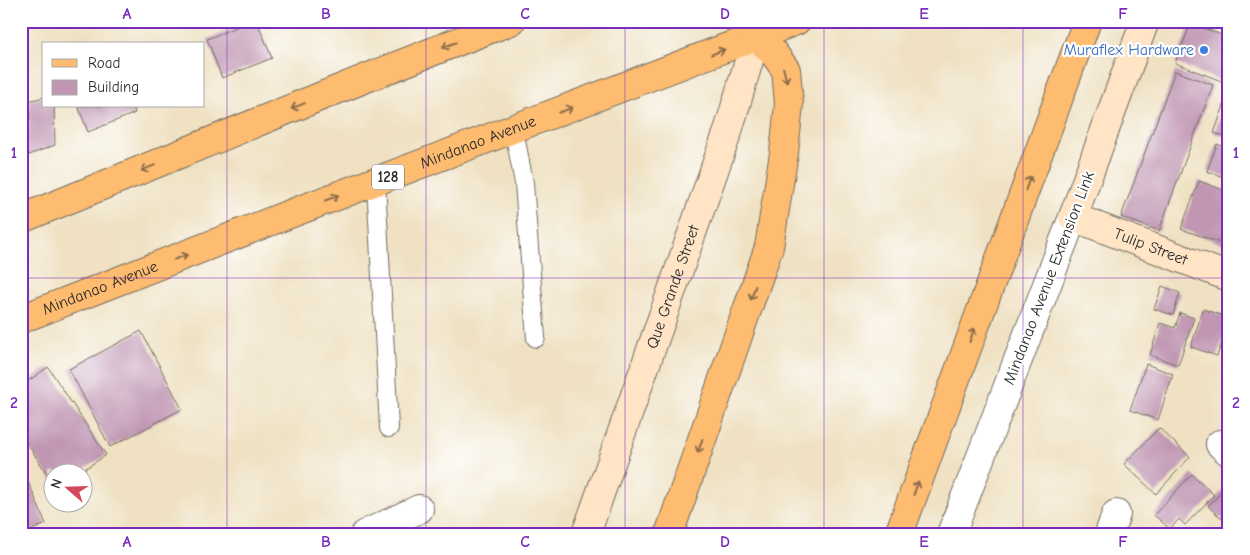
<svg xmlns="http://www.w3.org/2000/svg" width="1250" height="555" font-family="'Comic Neue',sans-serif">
<rect width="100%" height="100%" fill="#fff"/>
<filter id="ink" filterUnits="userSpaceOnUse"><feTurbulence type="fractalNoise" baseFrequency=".02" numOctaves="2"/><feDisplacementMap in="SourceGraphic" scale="10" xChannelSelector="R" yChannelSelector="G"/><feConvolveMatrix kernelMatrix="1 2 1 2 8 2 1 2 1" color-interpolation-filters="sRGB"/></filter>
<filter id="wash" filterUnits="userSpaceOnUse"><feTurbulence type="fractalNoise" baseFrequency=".0096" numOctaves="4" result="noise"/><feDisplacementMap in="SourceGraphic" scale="20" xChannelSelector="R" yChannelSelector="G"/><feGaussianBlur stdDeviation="1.12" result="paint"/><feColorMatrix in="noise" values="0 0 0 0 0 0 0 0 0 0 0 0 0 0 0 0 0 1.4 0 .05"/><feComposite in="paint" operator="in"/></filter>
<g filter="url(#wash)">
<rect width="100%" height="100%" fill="#efe1c2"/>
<g id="blocks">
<path fill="#c096b3" d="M251,21H257L272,58L222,78L207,39Z
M1191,23L1229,38V84L1175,63Z
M1175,71L1213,85L1159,231L1121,217Z
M44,97V106H54L55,145L21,158V123L30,121L29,101Z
M1226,100L1229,101V138L1214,133Z
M78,106H133L135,113L88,132Z
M1217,144L1229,149V179L1207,171Z
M1199,181L1229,192V246L1181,229Z
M1162,286L1180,293L1173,315L1154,309Z
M1203,309L1229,318V322L1217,356L1191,347Z
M1180,313L1194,318L1178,365L1150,355L1160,323L1175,328Z
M141,331L182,409L110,447L69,369Z
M1146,364L1173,374L1158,420L1130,410Z
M48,367L106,455L80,472H52V481L21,434V386Z
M1159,428L1190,457L1156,494L1124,464Z
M21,465L46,524L22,534H21Z
M1192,474L1214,495L1185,525L1179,519L1170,529L1154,515Z
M1229,484V525L1208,506Z"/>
</g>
</g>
<g filter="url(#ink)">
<use href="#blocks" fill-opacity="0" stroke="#706b60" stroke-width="1"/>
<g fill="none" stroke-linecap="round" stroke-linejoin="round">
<g stroke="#706b60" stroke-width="20">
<path id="lane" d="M514,130L524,183L536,338
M376,182L389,428"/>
</g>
<g stroke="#706b60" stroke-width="30">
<path id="street" d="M1220,444L1229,452
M365,534L419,509
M951,534L1073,217
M1109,534L1116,514"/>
</g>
<g stroke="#706b60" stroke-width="30">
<g id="secondary">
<path id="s1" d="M1145,21L1073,217L1229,277"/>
<path id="s2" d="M586,534L728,131L756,37L750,21"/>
</g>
</g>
<g stroke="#706b60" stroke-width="30">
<g id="primary">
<path d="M21,219C184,153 346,84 511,21"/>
<path id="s3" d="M21,319L287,215L796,21"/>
</g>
</g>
<g stroke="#706b60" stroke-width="30">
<path id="highway" d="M669,534L769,247L784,153L789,104L786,70L772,51L756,37
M899,534L1087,21"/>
</g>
<use href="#lane" stroke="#fff" stroke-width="18"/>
<use href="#street" stroke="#fff" stroke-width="28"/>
<use href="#secondary" stroke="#ffe4c6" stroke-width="28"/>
<use href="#primary" stroke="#febc70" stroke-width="28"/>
<use href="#highway" stroke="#febc70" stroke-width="28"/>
</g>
<defs><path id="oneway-shaft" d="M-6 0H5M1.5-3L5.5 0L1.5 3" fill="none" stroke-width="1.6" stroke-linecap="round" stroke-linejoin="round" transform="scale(1.25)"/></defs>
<g stroke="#8a6c4a">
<use href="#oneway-shaft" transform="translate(449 45) rotate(159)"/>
<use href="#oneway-shaft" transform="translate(718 52) rotate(-21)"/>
<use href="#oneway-shaft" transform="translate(785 75) rotate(76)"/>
<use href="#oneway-shaft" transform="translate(298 106) rotate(157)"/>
<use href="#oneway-shaft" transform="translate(566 110) rotate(-21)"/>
<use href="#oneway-shaft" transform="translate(148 168) rotate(158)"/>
<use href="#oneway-shaft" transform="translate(1028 183) rotate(-70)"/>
<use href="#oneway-shaft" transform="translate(332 198) rotate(-21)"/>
<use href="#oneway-shaft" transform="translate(181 257) rotate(-21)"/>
<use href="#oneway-shaft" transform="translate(753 293) rotate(109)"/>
<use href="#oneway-shaft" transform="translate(972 335) rotate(-70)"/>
<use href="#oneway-shaft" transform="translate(700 446) rotate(109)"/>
<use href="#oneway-shaft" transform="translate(916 488) rotate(-70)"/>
</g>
</g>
<path fill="none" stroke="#7b2cbf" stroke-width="1" stroke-opacity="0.55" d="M227,21V534M426,21V534M625,21V534M824,21V534M1023,21V534M21,278H1229"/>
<circle fill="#3f7fe0" stroke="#fff" stroke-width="2" cx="1204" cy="50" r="5"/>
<g text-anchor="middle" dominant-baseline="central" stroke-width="4.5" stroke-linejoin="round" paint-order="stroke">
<rect fill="#fff" stroke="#6b6b6b" stroke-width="1" x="372" y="164.5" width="32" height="25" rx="4"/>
<g font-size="15" font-weight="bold" fill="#2b2b2b">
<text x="388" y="177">128</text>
</g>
<g font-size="16" fill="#366cbe" stroke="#fff" text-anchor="end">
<text x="1194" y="50">Muraflex Hardware</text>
</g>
<g font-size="16" fill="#2b2b2b" stroke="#fff">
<text stroke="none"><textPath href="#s3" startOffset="490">Mindanao Avenue</textPath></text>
<text stroke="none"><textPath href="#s1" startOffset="292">Tulip Street</textPath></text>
<text transform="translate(1049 278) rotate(-69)">Mindanao Avenue Extension Link</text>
<text stroke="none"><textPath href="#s2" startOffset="262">Que Grande Street</textPath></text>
<text stroke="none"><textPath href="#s3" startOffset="85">Mindanao Avenue</textPath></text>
</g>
</g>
<rect width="1250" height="555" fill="none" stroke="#fff" stroke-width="55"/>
<rect x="42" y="42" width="162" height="65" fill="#ffffff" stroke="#aaaaaa"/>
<rect x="52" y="59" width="25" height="8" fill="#febc70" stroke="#aaaaaa"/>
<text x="88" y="68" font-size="15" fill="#2b2b2b">Road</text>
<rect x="52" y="80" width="25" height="15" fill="#c096b3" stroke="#aaaaaa"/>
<text x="88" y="92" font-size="15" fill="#2b2b2b">Building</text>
<g transform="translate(68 488) rotate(290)"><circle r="24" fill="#ffffff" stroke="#aaaaaa"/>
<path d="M0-4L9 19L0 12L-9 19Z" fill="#d1495b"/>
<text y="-8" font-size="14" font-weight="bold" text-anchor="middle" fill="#2b2b2b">N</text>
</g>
<rect x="28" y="28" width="1194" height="500" fill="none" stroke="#7b2cbf" stroke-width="2"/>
<g font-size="16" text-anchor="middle" font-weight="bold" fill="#7b2cbf">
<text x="127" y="19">A</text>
<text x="326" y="19">B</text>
<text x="525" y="19">C</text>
<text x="725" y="19">D</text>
<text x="924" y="19">E</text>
<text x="1123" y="19">F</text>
<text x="14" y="158">1</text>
<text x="1236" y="158">1</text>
<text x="14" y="408">2</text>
<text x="1236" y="408">2</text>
<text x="127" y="547">A</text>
<text x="326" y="547">B</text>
<text x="525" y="547">C</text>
<text x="725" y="547">D</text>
<text x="924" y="547">E</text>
<text x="1123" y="547">F</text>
</g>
</svg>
